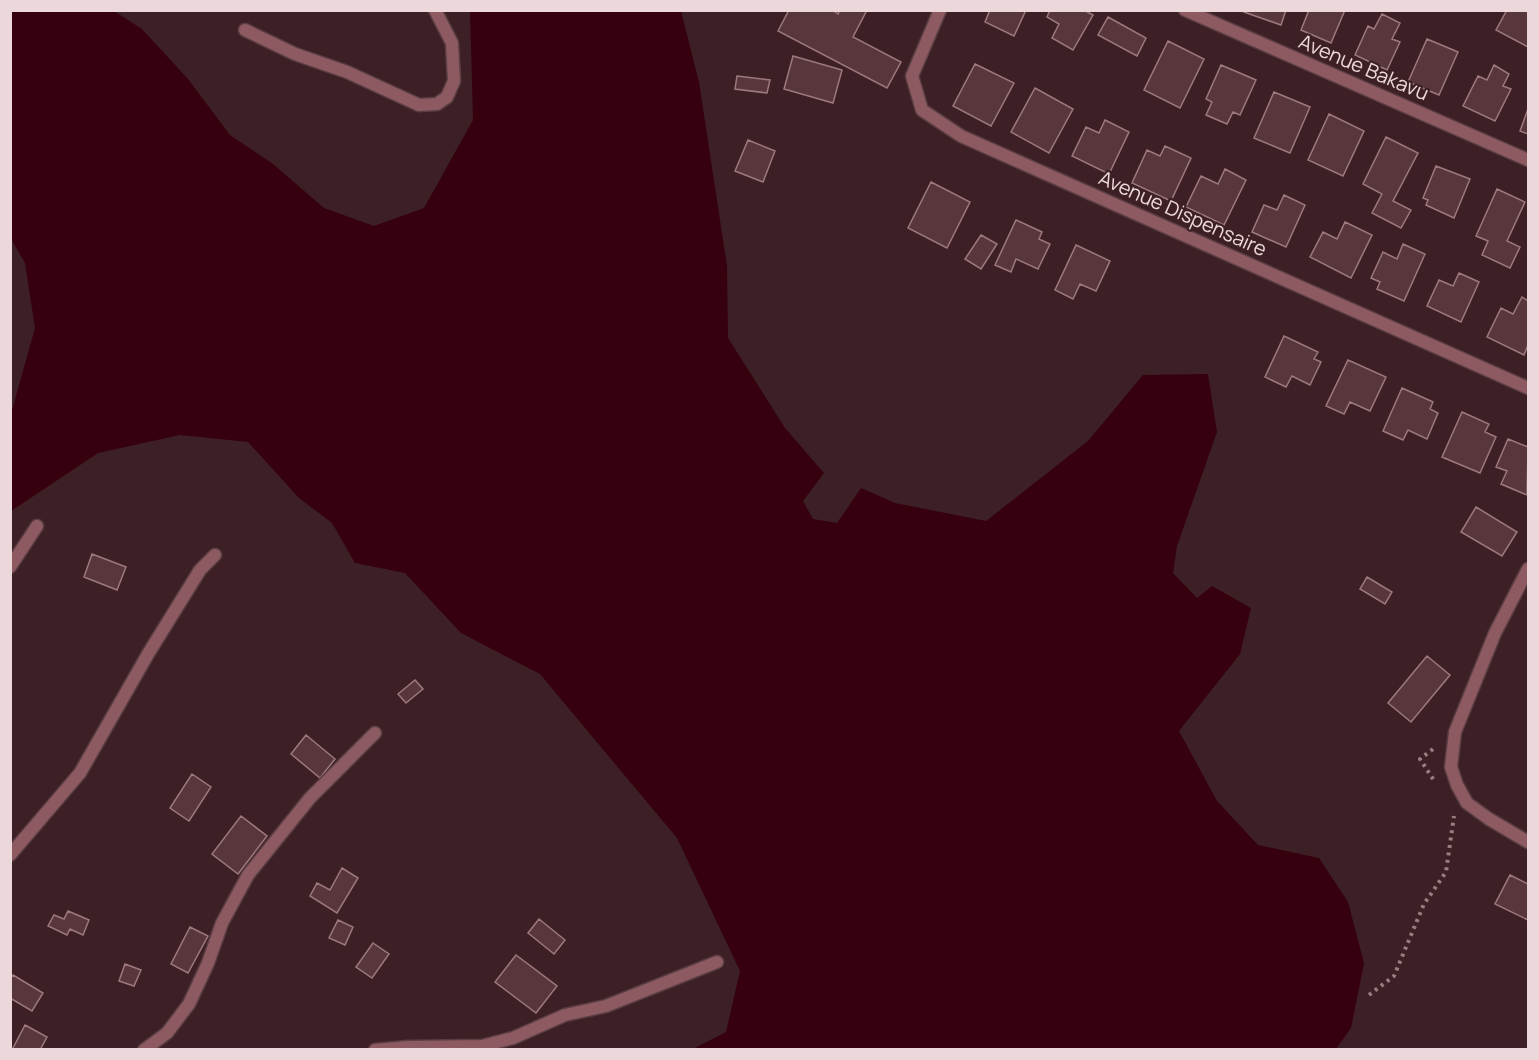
<svg xmlns="http://www.w3.org/2000/svg" width="1539" height="1060" font-family="Manrope,sans-serif">
<rect width="100%" height="100%" fill="#3d2025"/>
<path fill="#36000f" d="M11,10L114,11L142,29L188,79L230,135L273,164L324,208L374,226L424,208L473,120L470,11H681L699,82L727,266L728,338L785,428L824,473L803,501L813,519L837,523L861,488L895,503L986,521L1088,441L1143,375L1208,374L1217,432L1177,546L1173,573L1197,598L1212,586L1251,608L1240,654L1179,731L1217,801L1258,845L1319,858L1348,902L1364,963L1351,1028L1336,1049H693L726,1032L740,971L677,838L540,674L461,633L405,573L355,563L332,523L299,498L248,442L180,435L98,453L11,511V414L35,328L25,263L11,239Z"/>
<path fill="#57373c" stroke="#9d797e" stroke-width="1.5" d="M789,10H832L838,14L840,10H867L853,37L901,62L887,88L778,31Z
M990,10H1026L1014,36L985,22Z
M1050,10H1084L1093,15L1073,50L1052,38L1059,24L1047,17Z
M1245,10H1286L1281,25L1244,12Z
M1309,10H1345L1331,43L1301,30Z
M1507,10H1528V47L1496,30Z
M1382,14L1400,23L1392,39L1400,42L1387,70L1355,55L1368,26L1374,29Z
M1108,17L1146,38L1137,56L1098,35Z
M1427,39L1458,52L1439,95L1408,82Z
M1168,41L1204,59L1180,108L1144,90Z
M793,56L842,70L833,103L784,89Z
M975,64L1014,83L991,126L953,106Z
M1221,65L1256,80L1240,115L1233,112L1227,124L1206,115L1212,102L1206,99Z
M1494,65L1509,74L1503,86L1511,89L1495,121L1463,106L1478,76L1487,80Z
M737,76L770,80L767,93L735,89Z
M1035,88L1073,109L1049,153L1011,132Z
M1274,92L1310,107L1290,153L1254,138Z
M1528,109V134L1520,131Z
M1329,114L1364,131L1343,176L1308,160Z
M1105,120L1129,132L1109,174L1072,156L1086,127L1099,133Z
M1386,137L1418,153L1393,201L1411,210L1401,228L1372,213L1382,194L1363,184Z
M748,140L775,151L763,182L735,171Z
M1165,146L1191,158L1171,201L1132,183L1147,150L1160,156Z
M1436,166L1470,179L1454,218L1426,205L1428,200L1423,198Z
M1225,169L1246,180L1224,225L1186,207L1201,176L1218,184Z
M931,182L970,202L947,248L908,228Z
M1497,189L1525,202L1507,241L1520,247L1510,268L1482,255L1488,241L1476,236Z
M1284,195L1305,205L1286,247L1252,232L1264,205L1277,210Z
M1016,220L1042,232L1039,239L1050,244L1038,269L1016,259L1011,272L995,265Z
M1345,222L1372,235L1351,278L1310,257L1323,232L1337,239Z
M981,235L997,244L981,269L965,259Z
M1403,244L1425,254L1404,301L1377,289L1380,282L1371,278L1383,252L1397,259Z
M1076,245L1110,261L1096,291L1080,284L1073,299L1055,290Z
M1459,273L1479,282L1461,322L1427,306L1439,280L1453,286Z
M1522,297L1528,301V345L1524,355L1487,337L1501,308L1513,314Z
M1284,336L1318,352L1314,359L1321,362L1310,385L1292,376L1286,387L1265,377Z
M1348,360L1386,377L1370,411L1350,402L1344,414L1326,406Z
M1402,388L1433,402L1430,409L1438,413L1427,439L1408,430L1403,440L1383,431Z
M1462,412L1489,424L1485,432L1496,437L1480,473L1442,457Z
M1508,439L1528,447L1527,495L1501,484L1507,471L1496,467Z
M1476,507L1517,532L1502,556L1461,532Z
M92,554L126,567L117,590L84,577Z
M1367,577L1392,592L1385,604L1360,589Z
M1427,656L1450,675L1411,722L1388,703Z
M415,680L423,689L406,703L398,694Z
M306,735L335,759L320,778L291,754Z
M192,774L211,787L189,821L170,808Z
M241,816L267,836L238,874L212,854Z
M342,868L358,878L337,913L310,896L317,883L330,890Z
M1510,875L1528,884V920L1495,904Z
M68,911L89,920L83,935L70,929L67,935L48,926L54,915L64,919Z
M539,919L565,940L554,954L528,933Z
M338,920L353,927L345,945L329,938Z
M190,927L208,936L188,973L171,964Z
M373,943L389,954L372,978L356,967Z
M516,955L557,986L536,1013L495,982Z
M125,964L141,970L134,986L119,981Z
M13,975L43,993L32,1011L10,998V979Z
M25,1025L47,1037L40,1050H12Z"/>
<g fill="none" stroke-linecap="round" stroke-linejoin="round">
<g stroke="#593d42" stroke-width="15">
<path id="minor" d="M940,10L912,76L922,110L961,136L1528,388
M1185,10L1528,160
M245,30L295,54L347,72L419,105L437,104L447,97L454,81L452,43L435,10
M10,567L37,526
M1528,569L1495,633L1455,732L1451,767L1457,785L1467,803L1489,819L1528,842
M10,855L80,773L148,654L200,570L215,555
M144,1050L167,1033L189,1004L208,963L222,923L248,875L310,798L375,733
M375,1050L408,1047L482,1046L513,1038L565,1015L606,1006L717,962"/>
</g>
<path stroke="#977e82" stroke-width="4" stroke-dasharray="3 4.5" stroke-linecap="butt" d="M1433,749L1420,759L1435,782
M1369,995L1394,976L1424,904L1446,872L1454,816"/>
<use href="#minor" stroke="#8d5a62" stroke-width="12"/>
</g>
<g text-anchor="middle" dominant-baseline="central" stroke-width="4.5" stroke-linejoin="round" paint-order="stroke">
<g font-size="20" fill="#ecd8da" stroke="#3d2025">
<text transform="translate(1364 67) rotate(23)">Avenue Bakavu</text>
<text transform="translate(1183 213) rotate(24)">Avenue Dispensaire</text>
</g>
</g>
<rect width="1539" height="1060" fill="none" stroke="#ecd8da" stroke-width="24"/>
</svg>
